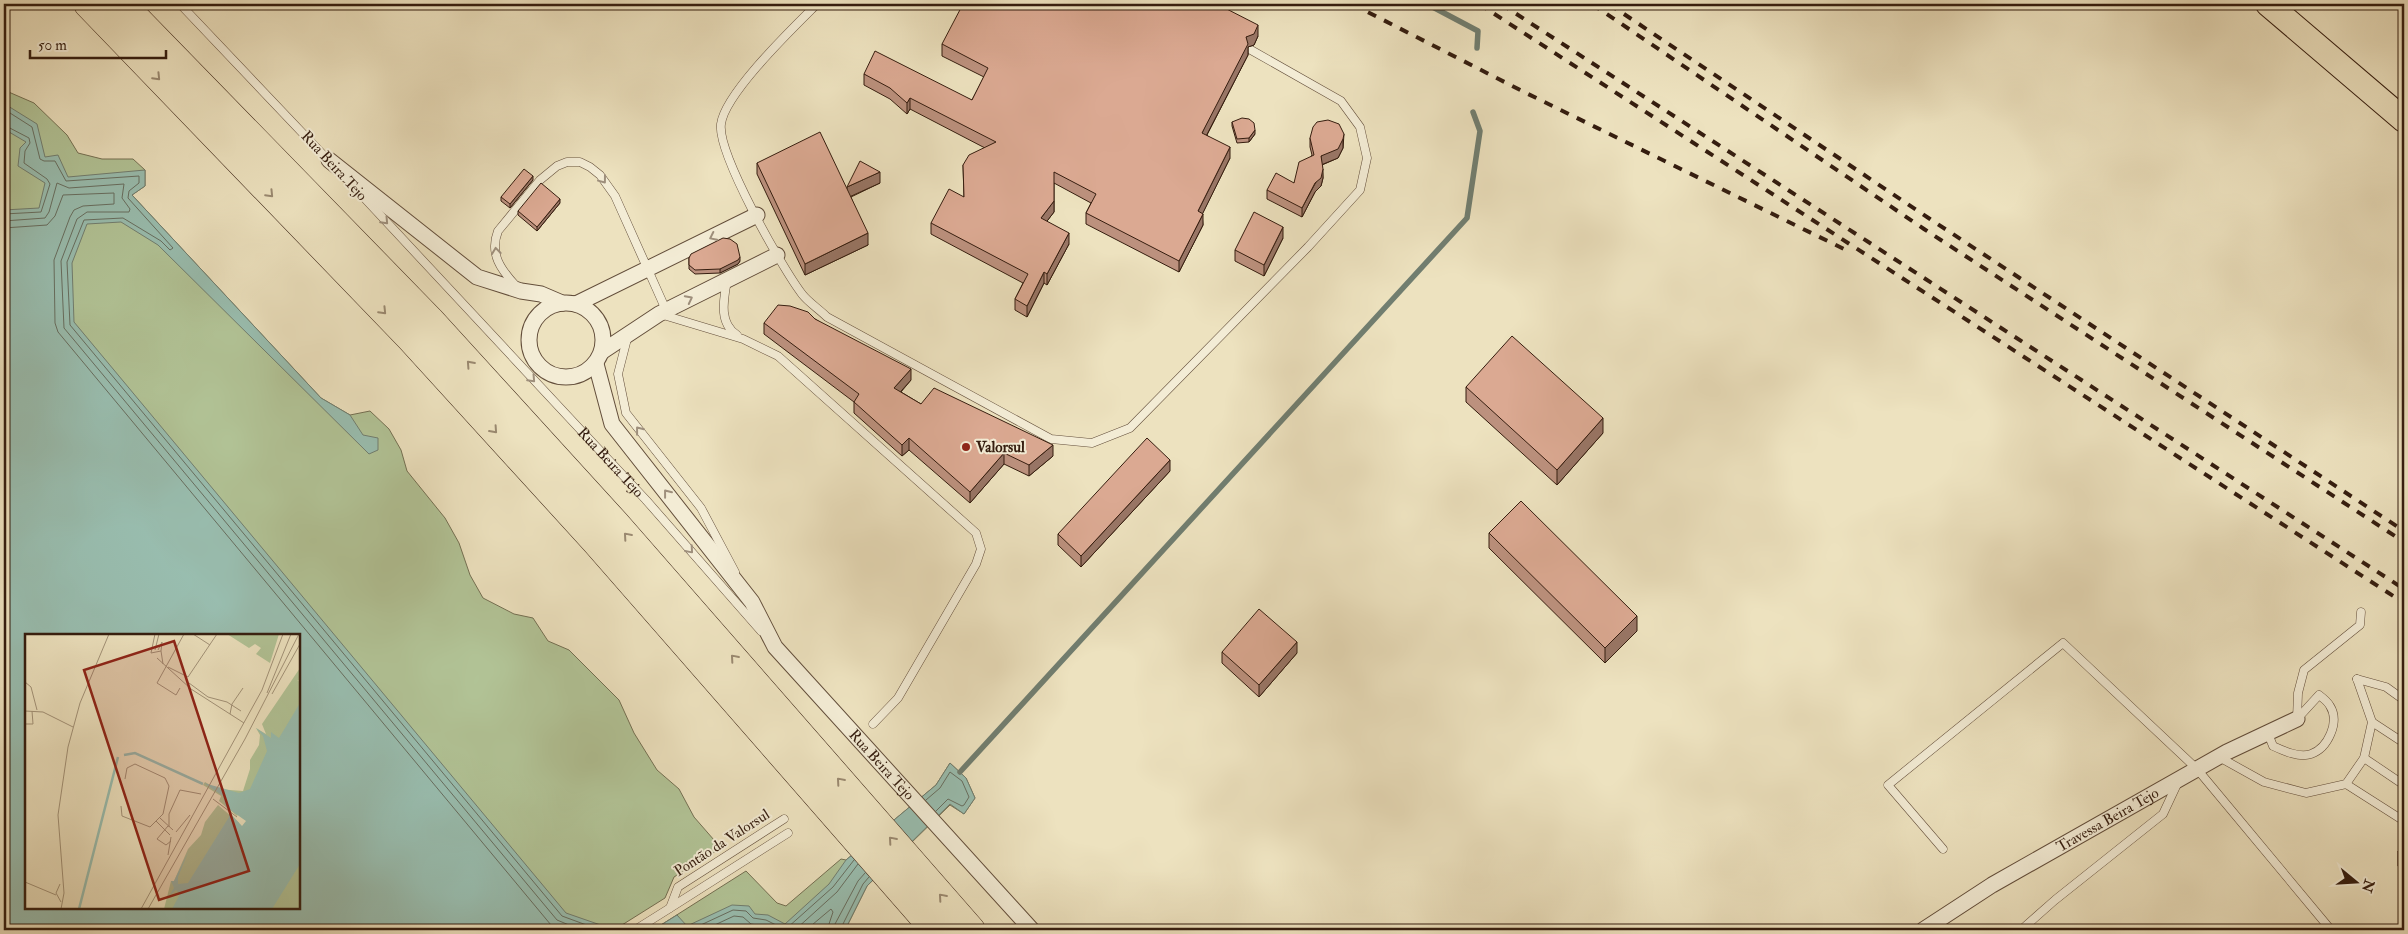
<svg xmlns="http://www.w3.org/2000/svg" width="2408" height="934" font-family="'IM FELL Double Pica',serif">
<rect width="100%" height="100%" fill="#ede2bf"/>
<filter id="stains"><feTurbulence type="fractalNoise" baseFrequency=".004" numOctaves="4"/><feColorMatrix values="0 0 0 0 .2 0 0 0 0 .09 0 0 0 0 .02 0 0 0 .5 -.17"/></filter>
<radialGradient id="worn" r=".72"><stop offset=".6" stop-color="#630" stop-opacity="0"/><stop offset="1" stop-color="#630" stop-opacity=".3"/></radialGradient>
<path fill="#b2c497" stroke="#747053" d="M4,90L34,103L67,135L78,153L102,159H133L145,170V186L132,195L321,398L350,415L370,411L389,429L401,450L407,471L445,518L459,543L470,575L483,598L514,614L533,618L548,641L569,650L619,700L634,733L657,770L679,789L694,817L721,848L674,877L665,898L614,930H429L299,635L4,388Z
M950,763L966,778L975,798L964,814L950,805L867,886L845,930H653L746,871L777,903L786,906L841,859L846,860L936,785Z"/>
<path fill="#99beb0" stroke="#717e70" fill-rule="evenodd" d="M8,106L37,124L45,157L58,155L68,177L145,170V186L132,195L321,398L350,415L363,435L378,438V450L369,454L158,245L121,222L87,224L72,263L74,322L566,913L615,930H4V210L39,208L45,183L18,166L20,148L26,142L4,129V110ZM26,635H299V908H26Z
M950,763L966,778L975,798L964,814L950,804L867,886L845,930H653L677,915L687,926L732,905L749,906L755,914L768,915L785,924L829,884L846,860L936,785Z"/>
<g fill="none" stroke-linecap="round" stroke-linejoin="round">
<path stroke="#676e60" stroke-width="1" d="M4,113H10L32,127L40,159L44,161H55L66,181L139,176V183L129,191L128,198L173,248L170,250L161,241L123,218L84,220L67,262L70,325L562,916L600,930
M4,125L29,138L30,143L25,151L24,163L47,179L50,184L41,212L4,214
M4,221L45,218L49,212L57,183L69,188L124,184L122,198L130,209L129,212H87L77,219L61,261L64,328L557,920L581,930
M4,228L47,225L55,216L63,195L114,193V204L83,206L74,210L70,217L54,260L55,323L58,332L551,925L558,930
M926,800L940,788L950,772L962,781L969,797L964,805L962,806L948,799L936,811
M690,930L733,910L746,911L753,918L766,920L782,928H787L833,887L854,860
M704,930L734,916L743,917L751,924L764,926L772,930
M795,930L837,892L858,864
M806,930L831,909L833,912L827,930
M834,930L835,924L858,881L865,873
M840,930L863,884L869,877"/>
<path stroke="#717e70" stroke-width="5.5" d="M1427,4L1478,31L1477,48
M960,772L1467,218L1480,131L1473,112"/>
<g stroke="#634e3b" stroke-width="9">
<g id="lane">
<path d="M180,4L330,162"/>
<path d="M817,4C794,27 725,93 721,124C717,153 782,268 802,294C808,302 819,309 827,317L1051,439L1092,443L1130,428L1308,247L1360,190L1367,158L1360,127L1341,101L1251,50"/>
<path id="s1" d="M355,188L646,500L761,631"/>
<path d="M727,280C724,298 718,323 737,335"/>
<path d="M517,287C501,270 489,254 498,231L540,180L557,166L567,162H580L590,167L600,175L615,196L666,310"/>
<path d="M660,314L743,339L778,356L976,533L981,549L976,564L898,698L873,724"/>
<path d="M628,335L618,374L626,413L701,508L735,572"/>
<path d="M2357,679L2386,687L2404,700"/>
<path d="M2297,719L2298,693L2304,670L2360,625L2361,612"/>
<path d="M2372,722L2404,743"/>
<path d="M2267,731L2273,746C2284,751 2299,758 2311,754C2328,748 2340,722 2330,706C2328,702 2323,698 2319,695L2297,719"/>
<path d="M2219,757L2264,782L2306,793L2346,784L2364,758L2372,722L2357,679"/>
<path d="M2364,758L2404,785"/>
<path d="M2346,784L2404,821"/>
<path d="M1943,849L1888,785L2063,643L2197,769L2331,930"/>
<path d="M670,908L788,833"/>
<path d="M635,930L670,908L678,887L784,819"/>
<path d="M2021,930L2055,900L2163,814L2178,782"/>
</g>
</g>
<g stroke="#634e3b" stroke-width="17">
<g id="street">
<path d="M329,160L477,277L521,291L541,294L562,303"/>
<circle cx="566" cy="340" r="37"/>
<path d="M576,304L757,215"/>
<path d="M603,351L659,314L777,255"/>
<path id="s2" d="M596,364L612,424L752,602L775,647L1032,930"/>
<path id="s3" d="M1923,930L1992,885L2227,752L2297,719"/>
</g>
</g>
<g stroke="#351d0f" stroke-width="26">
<path id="primary" d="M2268,4L2404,120"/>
</g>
<g stroke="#351d0f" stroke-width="29">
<path id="highway" d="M88,4L411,339L596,542L935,930
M122,4L430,320L616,524L971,930"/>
</g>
<use href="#lane" stroke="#f3ecd5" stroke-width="8"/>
<use href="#street" stroke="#f3ecd5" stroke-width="15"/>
<use href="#primary" stroke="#ede2bf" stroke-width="24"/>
<use href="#highway" stroke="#ede2bf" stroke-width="28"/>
<path stroke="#351d0f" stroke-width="4" stroke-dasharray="9 9" stroke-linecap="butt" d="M1352,4L1524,92L1848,251
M1479,4L2404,603
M1501,4L2404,589
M1592,4L1924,229L2404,542
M1609,4L1930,219L2404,531"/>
</g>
<path fill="#bc917e" stroke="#351d0f" d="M1258,36L1254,45L1248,47V55L1207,135L1230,158L1202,214L1203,225L1179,272L1086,224V213L1091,203L1054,183V212L1047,221L1069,244L1047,285L1044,283L1027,317L1015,310V299L1023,283L931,234V223L964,197L963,165L985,148L910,109L907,114L890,99L864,85V74L972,100L984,77L942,56V44Z
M1232,122L1255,134L1249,142L1237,143L1232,126Z
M1344,134L1343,148L1338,158L1322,165L1323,178L1321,186L1315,192L1302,217L1267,199V190L1294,183L1312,155L1310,147V138Z
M757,163L847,189L880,183L851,197L868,245L805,275L757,174Z
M533,180L510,208L501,201V197Z
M560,203L537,231L518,215V211Z
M1283,238L1264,276L1235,261V250Z
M689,258L740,261L738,264L720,273L695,274L689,269Z
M815,319L911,380L901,392L921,404L1053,456L1029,476L1004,464L970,503L909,450L902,456L854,413V402L764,334V323Z
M1466,387L1603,433L1557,485L1466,402Z
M1170,471L1081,567L1058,545V534Z
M1489,533L1637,631L1605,663L1489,548Z
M1222,652L1297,653L1259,697L1222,663Z
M2404,846V873L2398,866V851Z"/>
<path fill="#997666" stroke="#351d0f" d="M1258,25V36L1254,45L1248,47V55L1202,144V133L1246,37Z
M910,98V109L907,114V103Z
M1255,130V134L1249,142V138Z
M1343,139V148L1338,158L1321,165V156Z
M1230,147V158L1198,223V211Z
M1323,169V178L1321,186L1315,192L1302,217V208Z
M880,172V183L847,198V187Z
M533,176V180L510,208V204Z
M560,199V203L537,231V227Z
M1054,201V212L1041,229V218Z
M1203,214V225L1179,272V261Z
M1283,227V238L1264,276V265Z
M868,233V245L805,275V264Z
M1069,233V244L1047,285V274Z
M740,257V261L738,264L720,273V269Z
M1044,272V283L1027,317V306Z
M911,369V380L894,399V388Z
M1603,418V433L1557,485V470Z
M909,438V450L902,456V445Z
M1053,445V456L1029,476V465Z
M1004,453V464L970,503V492Z
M1170,460V471L1081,567V556Z
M1637,616V631L1605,663V648Z
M1297,642V653L1259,697V685Z"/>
<path fill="#dba992" stroke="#351d0f" d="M963,4H1217L1258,25L1254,34L1246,37L1248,44L1202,133L1230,147L1198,211L1203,214L1179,261L1086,213L1096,194L1054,172V201L1041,218L1069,233L1047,274L1044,272L1027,306L1015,299L1028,274L931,223L949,189L964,197L963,165L969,155L996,142L910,98L907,103L890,88L864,74L875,51L972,100L988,68L942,44Z
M1242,118L1249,119L1254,123L1255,130L1249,138L1237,139L1232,122Z
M1328,120L1339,124L1344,134L1343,139L1338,149L1321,156L1323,169L1321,178L1315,183L1302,208L1267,190L1276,173L1294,183L1299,162L1314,155L1310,138L1313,127L1317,122Z
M820,132L868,233L805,264L757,163Z
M860,161L880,172L847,187Z
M524,169L533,176L510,204L501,197Z
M541,183L560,199L537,227L518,211Z
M1254,212L1283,227L1264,265L1235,250Z
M723,238L730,239L737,244L740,257L738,260L720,269L695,270L689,265V258L691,254Z
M778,305L790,306L808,312L815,319L911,369L894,388L921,404L934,388L1053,445L1029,465L1004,453L970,492L909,438L902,445L854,402L859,394L764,323Z
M1512,336L1603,418L1557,470L1466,387Z
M1147,438L1170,460L1081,556L1058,534Z
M1521,501L1637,616L1605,648L1489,533Z
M1259,609L1297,642L1259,685L1222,652Z
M2404,846V859L2398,851Z
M2404,921V930H2394Z"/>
<defs><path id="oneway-chevron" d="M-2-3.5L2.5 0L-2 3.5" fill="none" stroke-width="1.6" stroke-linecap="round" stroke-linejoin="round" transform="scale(1.25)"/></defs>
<g stroke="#9a8970">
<use href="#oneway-chevron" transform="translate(157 77) rotate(46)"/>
<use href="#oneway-chevron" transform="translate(270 194) rotate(46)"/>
<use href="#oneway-chevron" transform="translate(383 311) rotate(46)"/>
<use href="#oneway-chevron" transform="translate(470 364) rotate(-132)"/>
<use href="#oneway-chevron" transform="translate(494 430) rotate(48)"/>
<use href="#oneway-chevron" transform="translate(627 536) rotate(-131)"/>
<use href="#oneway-chevron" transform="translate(734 658) rotate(-131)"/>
<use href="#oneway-chevron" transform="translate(840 781) rotate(-131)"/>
<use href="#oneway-chevron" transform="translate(892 840) rotate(-131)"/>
<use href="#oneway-chevron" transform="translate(942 897) rotate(-131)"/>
</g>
<g stroke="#9e8f7c">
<use href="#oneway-chevron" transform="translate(603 180) rotate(53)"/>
<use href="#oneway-chevron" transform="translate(385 221) rotate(47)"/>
<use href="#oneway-chevron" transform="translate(713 237) rotate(154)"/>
<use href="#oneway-chevron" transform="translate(496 251) rotate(-97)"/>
<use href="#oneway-chevron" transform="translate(689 299) rotate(-27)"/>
<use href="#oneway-chevron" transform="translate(532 379) rotate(47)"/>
<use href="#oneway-chevron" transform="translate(639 430) rotate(-128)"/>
<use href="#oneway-chevron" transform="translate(667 493) rotate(-128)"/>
<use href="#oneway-chevron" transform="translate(690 550) rotate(49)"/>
</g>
<circle fill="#8f2418" stroke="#f3ecd5" stroke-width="2" cx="966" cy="447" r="5"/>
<g text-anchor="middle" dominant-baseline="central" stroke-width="4" stroke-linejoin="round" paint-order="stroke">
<g font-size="15" fill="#351d0f" stroke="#f3ecd5">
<text transform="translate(334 166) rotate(47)">Rua Beira Tejo</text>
<text stroke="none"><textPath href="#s1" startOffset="375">Rua Beira Tejo</textPath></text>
<text stroke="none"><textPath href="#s2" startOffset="498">Rua Beira Tejo</textPath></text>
<text stroke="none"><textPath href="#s3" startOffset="215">Travessa Beira Tejo</textPath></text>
<text transform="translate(722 843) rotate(-33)">Pontão da Valorsul</text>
</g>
<g font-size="15" font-weight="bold" fill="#351d0f" stroke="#f3ecd5" text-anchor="start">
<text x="976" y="447">Valorsul</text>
</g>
</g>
<g transform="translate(25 634)">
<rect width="275" height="275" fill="#ede2bf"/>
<path d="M202,0H254L245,29L231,20L236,14L230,10L224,14ZM275,34V47L272,46L275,48V92L212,182L194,167L196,162L178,151L180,148L192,155L218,157L225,135V126L234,111L235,101L231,94L241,100L237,90ZM193,171L214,189L158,275H139L146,247H149L163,215L176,201L180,188ZM275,202V275H223Z" fill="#b2c497"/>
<path d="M275,69V230L247,275H147L155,260L151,256L144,262L149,254L146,247H149L164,216L153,243V250L163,249L204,183V178L217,192L221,187L201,173L198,162L179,149L214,159L225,155L242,117L238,102L231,94L246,104V98L254,104Z" fill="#99beb0"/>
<path fill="none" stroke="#99beb0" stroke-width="2.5" d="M99,121L110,119L178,150M54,275L93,123"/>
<path fill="none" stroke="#a39379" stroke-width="1" d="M168,0L185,11M130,16L134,0M133,16L137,8L136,17M126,19L136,17L138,30M126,19L130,0M132,24L166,55L219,89M143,33L163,43L192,0M0,48L6,53L12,76M164,49L183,63L202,68L216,77M155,54L151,61L132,49L159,0M242,59L266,0M247,60L275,10M0,77L18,78L48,93M205,80L207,70L218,54M0,90H8L7,77M188,165L212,183M96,172L97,182L125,193L138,180L144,152L140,144L110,130L102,134L100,145M135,184L148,196M131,187L145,201M143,192L132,205L141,211L146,207M144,193V180L155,156L176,160M151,198L165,181M143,221L146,203M0,248L31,261M35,250L31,259L36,268M36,275L39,259L33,181L43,113L55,69L84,0M116,275L237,56L258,0M123,275L220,105L274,0"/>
<path fill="#8f2418" fill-opacity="0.15" stroke="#8f2418" stroke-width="2.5" d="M149,7L224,237L134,266L59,36Z"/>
<rect width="275" height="275" fill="none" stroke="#351d0f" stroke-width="2.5"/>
</g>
<rect width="2408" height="934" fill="none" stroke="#ede2bf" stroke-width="20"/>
<rect x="5" y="5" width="2398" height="924" fill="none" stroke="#351d0f" stroke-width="2.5"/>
<rect x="10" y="10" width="2388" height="914" fill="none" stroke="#351d0f"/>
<g transform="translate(2356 882) rotate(108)" stroke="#f3ecd5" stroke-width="4" paint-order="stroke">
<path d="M0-4L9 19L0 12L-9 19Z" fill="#351d0f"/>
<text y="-8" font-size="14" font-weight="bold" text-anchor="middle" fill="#351d0f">N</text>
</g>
<path d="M30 50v8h136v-8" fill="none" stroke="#351d0f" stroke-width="2.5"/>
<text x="38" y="50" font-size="15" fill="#351d0f" stroke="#f3ecd5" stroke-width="4" paint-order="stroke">50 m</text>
<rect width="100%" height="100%" filter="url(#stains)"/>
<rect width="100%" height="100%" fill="url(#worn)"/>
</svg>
